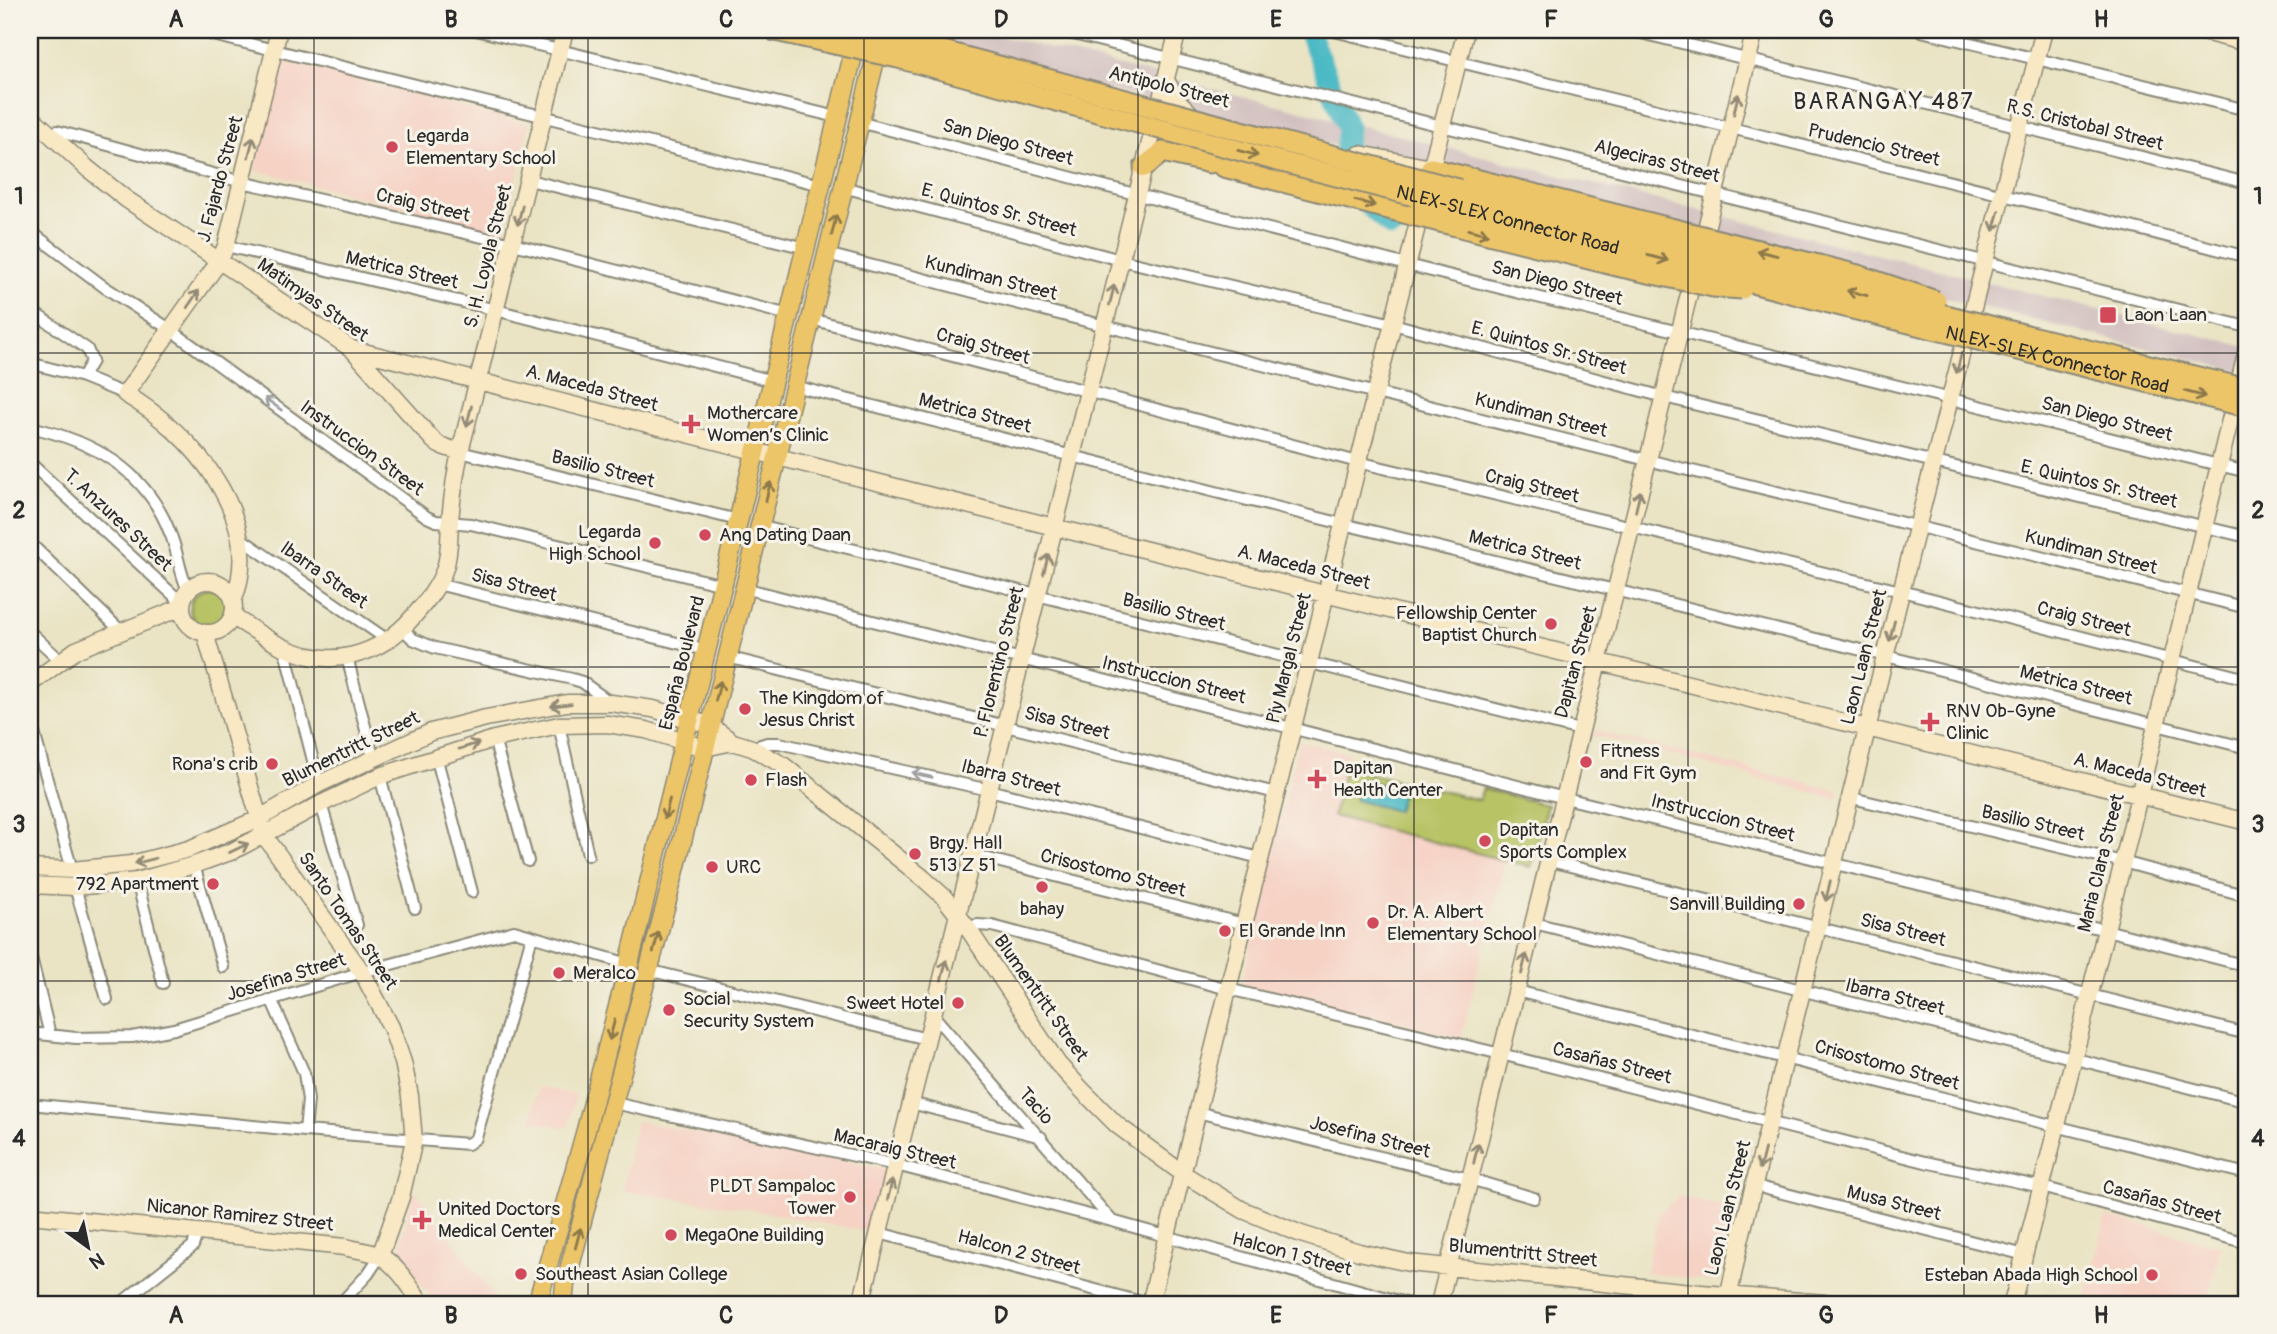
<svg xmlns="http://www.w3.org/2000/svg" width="2277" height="1334" font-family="Pangolin,sans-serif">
<rect width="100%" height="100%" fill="#f7f3e8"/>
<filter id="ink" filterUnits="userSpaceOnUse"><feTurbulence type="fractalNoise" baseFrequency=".0143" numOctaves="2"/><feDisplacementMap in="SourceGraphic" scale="14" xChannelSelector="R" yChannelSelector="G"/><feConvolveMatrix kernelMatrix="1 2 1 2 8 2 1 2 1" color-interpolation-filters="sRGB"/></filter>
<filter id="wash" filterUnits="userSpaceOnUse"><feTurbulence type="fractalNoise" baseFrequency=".00686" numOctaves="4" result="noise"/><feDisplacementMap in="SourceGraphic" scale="28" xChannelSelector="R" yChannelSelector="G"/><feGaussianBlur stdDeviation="1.57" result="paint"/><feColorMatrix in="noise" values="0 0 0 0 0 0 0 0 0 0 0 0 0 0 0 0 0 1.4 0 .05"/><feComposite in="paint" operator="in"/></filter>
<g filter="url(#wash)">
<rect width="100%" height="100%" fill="#eae4c5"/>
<path fill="#f6d2c5" d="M283,60L529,124L504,233L254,170Z
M1587,729L1839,791L1837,799L1643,747L1585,734Z
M1299,741L1348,753L1333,816L1505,861L1461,1038L1242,984Z
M538,1087L576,1095L568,1128L531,1121Z
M636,1121L892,1170L874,1233L748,1209L622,1191Z
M415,1189L499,1304H436L398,1252Z
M1679,1196L1734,1211L1720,1282L1645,1273L1659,1213Z
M2106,1216L2221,1246L2207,1304H2083Z"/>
<path fill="#d1bfbf" d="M870,30H976L2247,347V373Z"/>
<path fill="#b7c365" stroke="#717748" stroke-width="2" d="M190 608a19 19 0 1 1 38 0a19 19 0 1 1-38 0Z
M1345,768L1479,800L1483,788L1547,805L1531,867L1333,816Z"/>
<path fill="#4cbac5" stroke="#3c7278" stroke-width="2" d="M1361,779L1403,790L1397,811L1355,800Z"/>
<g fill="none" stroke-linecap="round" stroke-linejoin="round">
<path stroke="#4cbac5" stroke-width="21" d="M1308,30L1348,128L1343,172L1347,186L1392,227"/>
</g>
</g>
<g filter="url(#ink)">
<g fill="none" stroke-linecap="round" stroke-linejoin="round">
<g stroke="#8a8878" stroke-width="14">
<path id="street" d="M193,30L821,185
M476,30L837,117
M1057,30L2247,327
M1330,30C1635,106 1942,177 2247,257
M1629,30L2247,183
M1917,30L2247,110
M859,122L1407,265L2247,472
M49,135L57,131L242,182L513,244L789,315
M529,180L806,248
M843,187L1121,260L1393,324L1664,397L2247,537
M30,231L103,286L171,330L427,517L436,521L471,524L723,585
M226,246L484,307L773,381
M827,254L1117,329L2247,608
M30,310L87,349L92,361L83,377
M811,319L1358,462L1901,591L2247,679
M30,363L83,377L125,394
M794,386L1343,524L1886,656L2247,748
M30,427C93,441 146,470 170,533C178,551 179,572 188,590
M460,452L738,520
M30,463L182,603
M759,526L1580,730
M240,538L389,641
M30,543L121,631
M437,584L706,650
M744,588L1549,794L2106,930L2247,966
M403,629L413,639L435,648L572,679L582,682L611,703
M30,632L60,660
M284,647L319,784
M347,657L373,757
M727,657L1276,793
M30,718L72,870
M559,725L588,855
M494,739L528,861
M752,748L767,743H779L989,790L1260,858
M436,756L472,892
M380,776L415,908
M1852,798L2123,862L2247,896
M321,804L357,925
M973,855L1244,924
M1550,861L2247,1034
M194,865L223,967
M137,881L163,983
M75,887L107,999
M1534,923L2247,1102
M967,927L978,925L992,926L1228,989L1501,1054L1925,1162L2042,1187L2247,1243
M30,953L50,1035
M648,970L927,1039
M1517,991L2247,1174
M272,1001L304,1073L308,1100L305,1131
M933,1015L1112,1221
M30,1033L76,1038L132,1037L174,1029L362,972L514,931L629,964
M614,1103L896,1165L1112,1221L1409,1304
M911,1103L1041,1137
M30,1104L305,1131L468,1144L476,1138L532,936
M1197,1112L1470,1179L1534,1198
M1755,1186L2025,1255
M879,1233L1149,1304
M862,1301L877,1304
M120,1304L193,1246L198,1231
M340,1304L368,1274L380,1256"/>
</g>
<g stroke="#8a8878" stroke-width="19">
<path id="secondary" d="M2196,30L2247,43
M1166,80L1177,100L1192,115
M30,116L87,168L126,199L352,349L433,440L439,445L460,452
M1360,154L1431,168
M1429,177L1466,30
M1702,245L1755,30
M352,349L1054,527L2247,822
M182 607a26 26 0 1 1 52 0a26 26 0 1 1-52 0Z
M234,599C265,517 192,433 125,394L220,260L226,246L279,30
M233,617C250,627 266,639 283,647C331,670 379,656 413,617C425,603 439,587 445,568C450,553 449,537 450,521C452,498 455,475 460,452L565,30
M205,633L264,835L362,972L391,1027L403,1062L410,1096L414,1140L401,1197L380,1256
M30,684L76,650L182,607
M30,868L72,870L131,864L189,849L258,819L319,784L431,732L486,718L567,703H611L653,709L709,725L733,742L752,748L783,765L923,878L944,897L967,927L1058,1064L1082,1090L1117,1125L1182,1173L1243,1210L1301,1234L1359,1252L1409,1263L1701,1293L1837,1304
M30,885L75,887L137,881L194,865L233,851L321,804L380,776L494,739L559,725L607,724L646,730L704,748L733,742
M30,1215L345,1247C356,1250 368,1251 378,1255C396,1263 411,1288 422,1304
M861,1304L1178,30
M1150,1304L1422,206
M1439,1304L1695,270
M1727,1304L1740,1241L1917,528L2044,30
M2012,1304L2123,862L2247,350"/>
</g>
<g stroke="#8a8878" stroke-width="21">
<path id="primary" d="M537,1304L586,1130L629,964L858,35
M563,1304L565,1285L675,870L880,40"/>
</g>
<g stroke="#8a8878" stroke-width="23">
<path id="highway" d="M1178,135L1224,167L1412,215
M1144,167L1163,152L1210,163
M1431,168L1466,177"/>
</g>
<use href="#street" stroke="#fff" stroke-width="10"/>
<use href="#secondary" stroke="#f8e8c3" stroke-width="16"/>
<use href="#primary" stroke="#edc569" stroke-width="18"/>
<use href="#highway" stroke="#edc569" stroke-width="19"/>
<g stroke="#8a8878" stroke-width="23" stroke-linecap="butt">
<g id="highway-bridge">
<path id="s1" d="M771,30L898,58L1278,161L1849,308L2247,407"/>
<path d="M857,30L902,40L1742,265L2247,389"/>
<path d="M1471,178L1858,275L1936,301"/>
<path d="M1412,215L1621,267L1713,287L1742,289"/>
</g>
</g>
<use href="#highway-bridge" stroke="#edc569" stroke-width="19"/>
</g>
<defs><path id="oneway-shaft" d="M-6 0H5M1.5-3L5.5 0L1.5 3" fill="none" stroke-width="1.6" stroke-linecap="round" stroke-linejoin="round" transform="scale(1.75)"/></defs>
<g stroke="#928a77">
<use href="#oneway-shaft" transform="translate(1736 104) rotate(-77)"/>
<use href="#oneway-shaft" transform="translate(251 147) rotate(-76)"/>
<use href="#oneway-shaft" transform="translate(520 215) rotate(104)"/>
<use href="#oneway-shaft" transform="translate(1996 221) rotate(105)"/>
<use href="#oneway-shaft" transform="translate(1112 295) rotate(-76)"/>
<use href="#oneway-shaft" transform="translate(193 299) rotate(-56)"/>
<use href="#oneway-shaft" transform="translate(1959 363) rotate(104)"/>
<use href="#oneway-shaft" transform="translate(469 416) rotate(104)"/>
<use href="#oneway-shaft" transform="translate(1638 501) rotate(-77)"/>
<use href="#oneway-shaft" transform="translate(1046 564) rotate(-76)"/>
<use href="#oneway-shaft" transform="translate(1892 631) rotate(104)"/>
<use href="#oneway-shaft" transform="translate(561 705) rotate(173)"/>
<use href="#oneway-shaft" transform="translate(469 746) rotate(-17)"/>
<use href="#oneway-shaft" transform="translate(239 848) rotate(-26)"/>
<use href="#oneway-shaft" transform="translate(145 861) rotate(165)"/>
<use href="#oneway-shaft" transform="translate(1828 891) rotate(103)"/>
<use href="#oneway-shaft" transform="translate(1524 964) rotate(-76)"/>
<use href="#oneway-shaft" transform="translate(944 970) rotate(-76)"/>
<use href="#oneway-shaft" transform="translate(1476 1153) rotate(-77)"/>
<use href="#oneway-shaft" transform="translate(1762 1159) rotate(104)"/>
<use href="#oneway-shaft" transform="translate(890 1190) rotate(-76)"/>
</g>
<g stroke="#8c784a">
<use href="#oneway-shaft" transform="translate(1248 153) rotate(15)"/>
<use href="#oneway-shaft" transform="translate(1365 203) rotate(14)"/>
<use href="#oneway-shaft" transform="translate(834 225) rotate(-77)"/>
<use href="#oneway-shaft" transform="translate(1478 232) rotate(14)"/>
<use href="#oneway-shaft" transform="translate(1767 253) rotate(-166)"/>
<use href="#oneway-shaft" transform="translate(1658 258) rotate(15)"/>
<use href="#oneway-shaft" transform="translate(1857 293) rotate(-166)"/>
<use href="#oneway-shaft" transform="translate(2195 394) rotate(14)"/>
<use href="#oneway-shaft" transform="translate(768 492) rotate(-76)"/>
<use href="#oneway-shaft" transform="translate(718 691) rotate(-76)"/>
<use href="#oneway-shaft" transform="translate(667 809) rotate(104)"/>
<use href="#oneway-shaft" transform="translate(656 942) rotate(-75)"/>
<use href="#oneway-shaft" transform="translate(612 1030) rotate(105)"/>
<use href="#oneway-shaft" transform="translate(578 1238) rotate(-75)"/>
</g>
<g stroke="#a0a0a0">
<use href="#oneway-shaft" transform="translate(273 404) rotate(-144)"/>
<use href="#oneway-shaft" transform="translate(922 775) rotate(-167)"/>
</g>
</g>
<path fill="none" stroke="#2b2b2b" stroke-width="2" stroke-opacity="0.55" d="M314,30V1304M588,30V1304M864,30V1304M1138,30V1304M1414,30V1304M1688,30V1304M1964,30V1304M30,353H2247M30,667H2247M30,981H2247"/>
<g fill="#d1495b" stroke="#f7f3e8" stroke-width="2.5">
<circle cx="392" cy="147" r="7"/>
<rect x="2099" y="306" width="18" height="18" rx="3.5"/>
<path d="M687.5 413.5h7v7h7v7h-7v7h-7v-7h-7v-7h7z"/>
<circle cx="705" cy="535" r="7"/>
<circle cx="655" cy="543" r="7"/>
<circle cx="1551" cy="624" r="7"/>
<circle cx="745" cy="709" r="7"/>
<path d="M1926.5 711.5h7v7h7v7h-7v7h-7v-7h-7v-7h7z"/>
<circle cx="1586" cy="762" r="7"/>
<circle cx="272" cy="764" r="7"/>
<path d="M1313.5 768.5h7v7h7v7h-7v7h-7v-7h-7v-7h7z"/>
<circle cx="751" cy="780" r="7"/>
<circle cx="1485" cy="841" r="7"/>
<circle cx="915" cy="854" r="7"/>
<circle cx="712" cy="867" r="7"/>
<circle cx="213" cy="884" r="7"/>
<circle cx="1042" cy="887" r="7"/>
<circle cx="1799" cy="904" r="7"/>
<circle cx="1373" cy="923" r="7"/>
<circle cx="1225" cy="931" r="7"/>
<circle cx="559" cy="973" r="7"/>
<circle cx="958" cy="1003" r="7"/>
<circle cx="669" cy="1010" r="7"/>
<circle cx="850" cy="1197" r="7"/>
<path d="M418.5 1209.5h7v7h7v7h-7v7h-7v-7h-7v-7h7z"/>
<circle cx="671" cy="1235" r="7"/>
<circle cx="521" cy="1274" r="7"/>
<circle cx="2152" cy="1275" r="7"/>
</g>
<g text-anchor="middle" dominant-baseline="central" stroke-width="6" stroke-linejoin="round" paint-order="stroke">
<g font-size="19" fill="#2b2b2b" stroke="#f7f3e8">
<text transform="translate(1169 87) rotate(14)">Antipolo Street</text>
<text transform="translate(2085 125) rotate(14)">R.S. Cristobal Street</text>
<text transform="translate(1008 142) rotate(15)">San Diego Street</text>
<text transform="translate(1874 145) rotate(13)">Prudencio Street</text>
<text transform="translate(1657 161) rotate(14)">Algeciras Street</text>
<text transform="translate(220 179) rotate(-75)">J. Fajardo Street</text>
<text transform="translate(423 205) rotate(13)">Craig Street</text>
<text transform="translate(999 210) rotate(15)">E. Quintos Sr. Street</text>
<text stroke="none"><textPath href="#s1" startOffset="761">NLEX-SLEX Connector Road</textPath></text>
<text transform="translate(488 256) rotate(-76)">S. H. Loyola Street</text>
<text transform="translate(402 270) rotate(13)">Metrica Street</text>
<text transform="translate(991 278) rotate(14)">Kundiman Street</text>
<text transform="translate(1557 283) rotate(14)">San Diego Street</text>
<text transform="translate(313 300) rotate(35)">Matimyas Street</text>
<text transform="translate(983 346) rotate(15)">Craig Street</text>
<text transform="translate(1549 348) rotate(15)">E. Quintos Sr. Street</text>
<text stroke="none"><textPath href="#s1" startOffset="1328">NLEX-SLEX Connector Road</textPath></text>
<text transform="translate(592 388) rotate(15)">A. Maceda Street</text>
<text transform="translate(975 413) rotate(14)">Metrica Street</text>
<text transform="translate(1541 415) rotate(14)">Kundiman Street</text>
<text transform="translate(2107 419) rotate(14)">San Diego Street</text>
<text transform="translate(362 448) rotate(36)">Instruccion Street</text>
<text transform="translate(603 469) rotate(14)">Basilio Street</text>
<text transform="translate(2099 484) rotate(13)">E. Quintos Sr. Street</text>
<text transform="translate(1532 486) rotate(13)">Craig Street</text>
<text transform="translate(118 520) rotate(43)">T. Anzures Street</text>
<text transform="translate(1525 550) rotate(14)">Metrica Street</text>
<text transform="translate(2091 552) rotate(14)">Kundiman Street</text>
<text transform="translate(1304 567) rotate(14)">A. Maceda Street</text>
<text transform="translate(324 575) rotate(35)">Ibarra Street</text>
<text transform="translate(514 585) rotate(14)">Sisa Street</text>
<text transform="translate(1174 612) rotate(14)">Basilio Street</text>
<text transform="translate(2084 619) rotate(14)">Craig Street</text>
<text transform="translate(1864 657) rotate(-76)">Laon Laan Street</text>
<text transform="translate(1289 658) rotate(-76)">Piy Margal Street</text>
<text transform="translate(999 662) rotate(-76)">P. Florentino Street</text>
<text transform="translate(1576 662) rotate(-75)">Dapitan Street</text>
<text transform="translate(682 663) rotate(-76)">España Boulevard</text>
<text transform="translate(1174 680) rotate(14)">Instruccion Street</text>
<text transform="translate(2076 685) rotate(14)">Metrica Street</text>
<text transform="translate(1067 723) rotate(14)">Sisa Street</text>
<text transform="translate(351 749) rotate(-26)">Blumentritt Street</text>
<text transform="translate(2140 775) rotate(14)">A. Maceda Street</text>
<text transform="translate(1011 778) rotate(14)">Ibarra Street</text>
<text transform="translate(1723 818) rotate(14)">Instruccion Street</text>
<text transform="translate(2033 823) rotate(13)">Basilio Street</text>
<text transform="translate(2101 863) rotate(-76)">Maria Clara Street</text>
<text transform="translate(1113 873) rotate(14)">Crisostomo Street</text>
<text transform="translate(348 921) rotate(56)">Santo Tomas Street</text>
<text transform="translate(1903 930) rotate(14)">Sisa Street</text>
<text transform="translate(286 977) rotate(-17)">Josefina Street</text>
<text transform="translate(1895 997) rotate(14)">Ibarra Street</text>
<text transform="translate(1041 998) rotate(55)">Blumentritt Street</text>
<text transform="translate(1612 1063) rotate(14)">Casañas Street</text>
<text transform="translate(1887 1065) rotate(15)">Crisostomo Street</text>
<text transform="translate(1036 1106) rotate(49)">Tacio</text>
<text transform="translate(1370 1137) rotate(14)">Josefina Street</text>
<text transform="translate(895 1149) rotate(13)">Macaraig Street</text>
<text transform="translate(2162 1202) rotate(15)">Casañas Street</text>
<text transform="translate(1894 1203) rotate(14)">Musa Street</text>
<text transform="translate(1728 1208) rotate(-76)">Laon Laan Street</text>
<text transform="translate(240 1215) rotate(6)">Nicanor Ramirez Street</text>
<text transform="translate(1019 1252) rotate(15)">Halcon 2 Street</text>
<text transform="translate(1523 1253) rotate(6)">Blumentritt Street</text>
<text transform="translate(1292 1254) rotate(15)">Halcon 1 Street</text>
</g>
<g font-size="19" fill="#2b2b2b" stroke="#f7f3e8" text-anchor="start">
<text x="406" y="136">Legarda<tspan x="406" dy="22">Elementary School</tspan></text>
<text x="2124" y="315">Laon Laan</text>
<text x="707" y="413">Mothercare<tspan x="707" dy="22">Women’s Clinic</tspan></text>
<text x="641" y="532" text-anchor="end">Legarda<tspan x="641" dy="22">High School</tspan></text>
<text x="719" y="535">Ang Dating Daan</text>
<text x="1537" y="613" text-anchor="end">Fellowship Center<tspan x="1537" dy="22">Baptist Church</tspan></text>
<text x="759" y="698">The Kingdom of<tspan x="759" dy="22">Jesus Christ</tspan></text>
<text x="1946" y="711">RNV Ob-Gyne<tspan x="1946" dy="22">Clinic</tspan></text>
<text x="1600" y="751">Fitness<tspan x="1600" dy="22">and Fit Gym</tspan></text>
<text x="258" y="764" text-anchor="end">Rona's crib</text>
<text x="1333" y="768">Dapitan<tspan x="1333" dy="22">Health Center</tspan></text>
<text x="765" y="780">Flash</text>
<text x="1499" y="830">Dapitan<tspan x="1499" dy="22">Sports Complex</tspan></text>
<text x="929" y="843">Brgy. Hall<tspan x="929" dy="22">513 Z 51</tspan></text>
<text x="726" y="867">URC</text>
<text x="199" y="884" text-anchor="end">792 Apartment</text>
<text x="1785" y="904" text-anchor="end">Sanvill Building</text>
<text x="1042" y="909" text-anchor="middle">bahay</text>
<text x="1387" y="912">Dr. A. Albert<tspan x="1387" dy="22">Elementary School</tspan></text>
<text x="1239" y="931">El Grande Inn</text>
<text x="573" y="973">Meralco</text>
<text x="683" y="999">Social<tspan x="683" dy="22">Security System</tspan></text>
<text x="944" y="1003" text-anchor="end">Sweet Hotel</text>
<text x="836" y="1186" text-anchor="end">PLDT Sampaloc<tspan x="836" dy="22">Tower</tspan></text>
<text x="438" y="1209">United Doctors<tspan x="438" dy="22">Medical Center</tspan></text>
<text x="685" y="1235">MegaOne Building</text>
<text x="535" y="1274">Southeast Asian College</text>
<text x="2138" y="1275" text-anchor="end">Esteban Abada High School</text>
</g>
<g font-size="23" letter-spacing="2" fill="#2b2b2b" stroke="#f7f3e8">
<text x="1884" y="101">BARANGAY 487</text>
</g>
</g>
<rect width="2277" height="1334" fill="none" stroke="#f7f3e8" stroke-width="77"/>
<g transform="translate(88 1247) rotate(147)" stroke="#f7f3e8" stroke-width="5" paint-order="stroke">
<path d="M0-5L12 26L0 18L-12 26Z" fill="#2b2b2b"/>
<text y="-10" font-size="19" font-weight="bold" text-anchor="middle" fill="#2b2b2b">N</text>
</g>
<rect x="38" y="38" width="2200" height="1258" fill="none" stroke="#2b2b2b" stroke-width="2.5"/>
<g font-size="23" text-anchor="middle" font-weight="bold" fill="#2b2b2b">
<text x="176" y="27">A</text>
<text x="451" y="27">B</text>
<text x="726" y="27">C</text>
<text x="1001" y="27">D</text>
<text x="1276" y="27">E</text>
<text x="1551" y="27">F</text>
<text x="1826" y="27">G</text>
<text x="2101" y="27">H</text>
<text x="19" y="204">1</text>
<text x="2258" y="204">1</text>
<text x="19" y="518">2</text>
<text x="2258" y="518">2</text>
<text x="19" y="832">3</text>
<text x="2258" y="832">3</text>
<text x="19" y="1146">4</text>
<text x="2258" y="1146">4</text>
<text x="176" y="1323">A</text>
<text x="451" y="1323">B</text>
<text x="726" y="1323">C</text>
<text x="1001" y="1323">D</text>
<text x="1276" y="1323">E</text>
<text x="1551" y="1323">F</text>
<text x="1826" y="1323">G</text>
<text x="2101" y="1323">H</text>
</g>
</svg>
